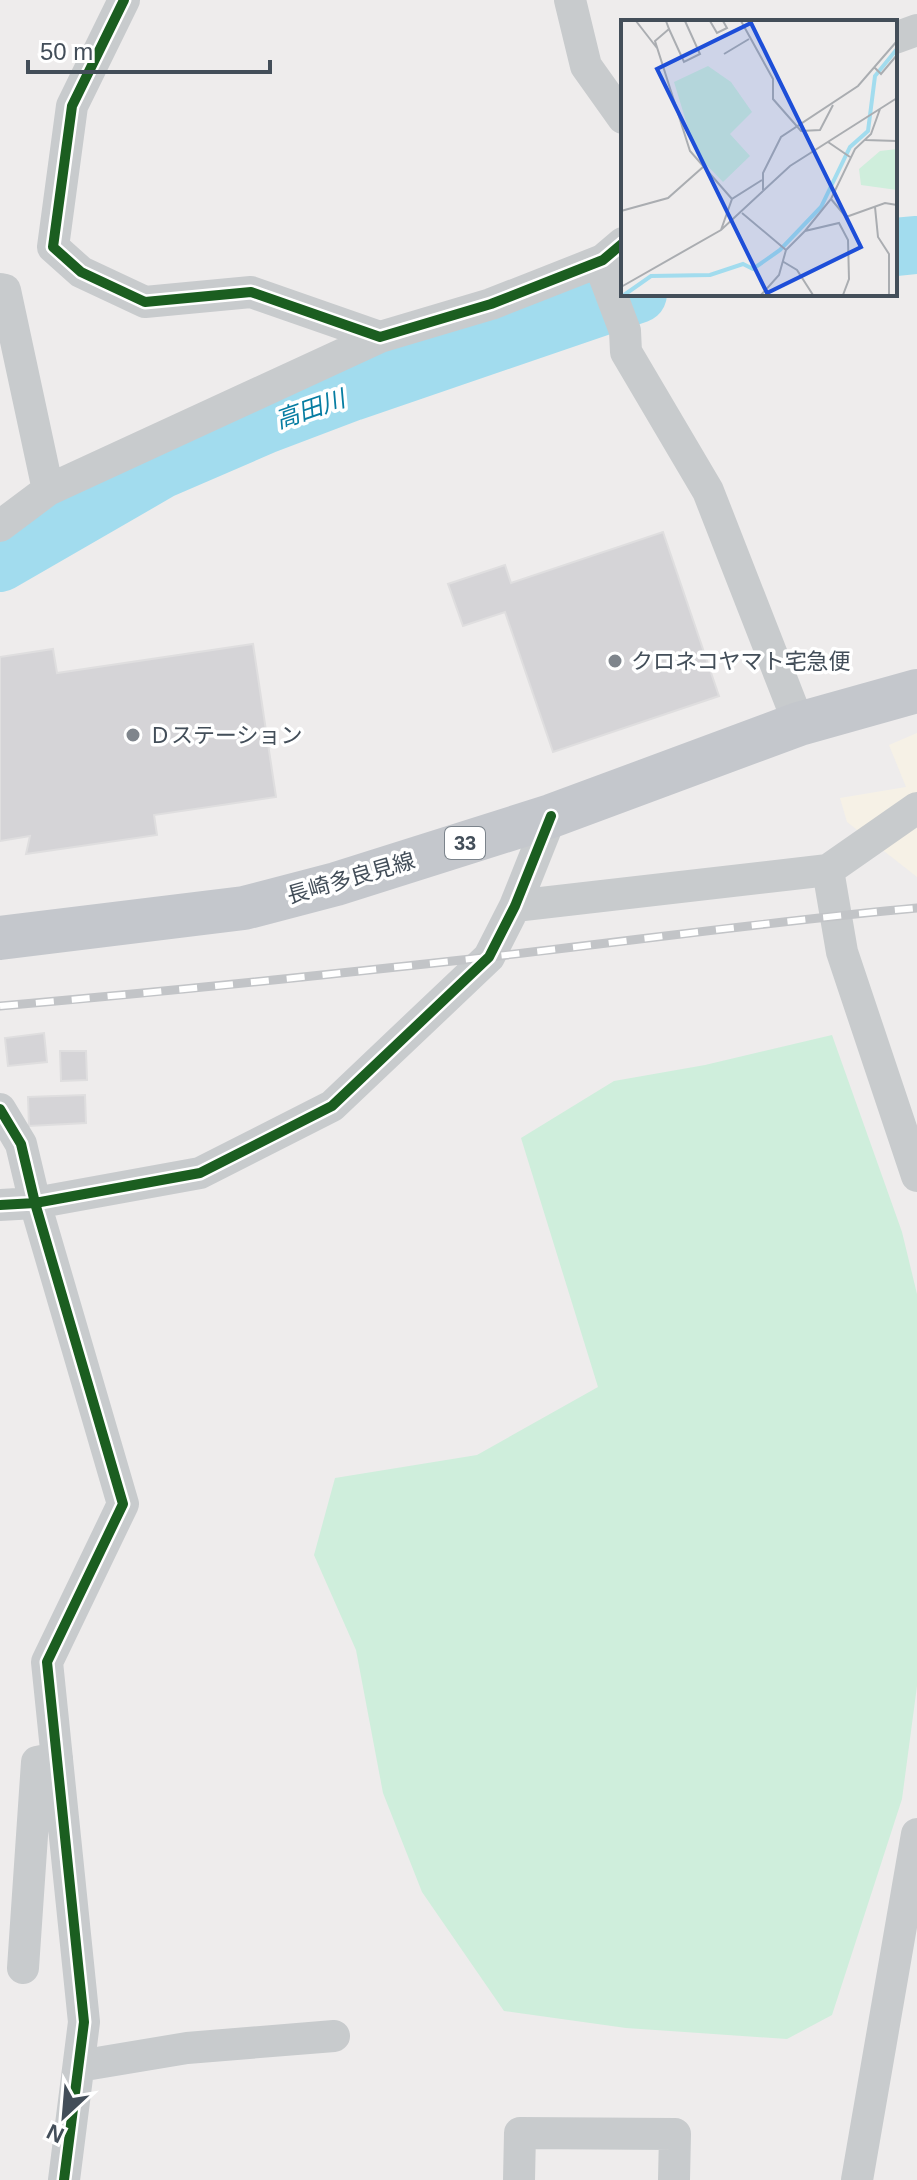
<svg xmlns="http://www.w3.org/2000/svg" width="917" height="2180" font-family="Helvetica,'Noto Sans JP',sans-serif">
<rect width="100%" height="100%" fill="#eeecec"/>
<path fill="#f6f1e6" d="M917,733V877L847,822L840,798L906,787L889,745Z"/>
<path fill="#cfeedc" d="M832,1035L902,1232L917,1294V1686L902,1799L832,2015L787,2039L626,2028L504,2011L422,1892L383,1793L356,1650L314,1555L335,1478L477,1455L598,1387L521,1138L614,1081L705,1065Z"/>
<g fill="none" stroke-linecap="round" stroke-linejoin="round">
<path stroke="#a2dcee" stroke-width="58" d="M895,247L917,245
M0,563L161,470L265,425L352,392L638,294"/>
</g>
<path fill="#d5d4d7" stroke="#dfdedf" stroke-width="2" d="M663,532L719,696L553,752L505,612L463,626L448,584L505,565L511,583Z
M253,644L276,797L154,815L157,835L26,854L30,836L0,841V657L53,649L57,673Z
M44,1033L47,1062L8,1066L5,1038Z
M60,1051H86L87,1080L61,1081Z
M85,1095L86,1123L29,1126L28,1097Z"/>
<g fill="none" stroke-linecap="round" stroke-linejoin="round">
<path stroke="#c8cbcd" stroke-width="32" d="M124,0L72,106L53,247L81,272L145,302L251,292L380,337L491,304L603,260L623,243
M570,0L586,66L623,118
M895,38L917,30
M603,260L605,278L625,331L626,352L708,491L799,724
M0,289L5,290L48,490
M0,526L48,490L380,337
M828,870L842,952L917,1176
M515,906L828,870L917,808
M0,1109L21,1144L35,1203L123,1504L47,1662L84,2022L64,2180
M0,1205L35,1203L200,1173L332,1106L489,957L515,906L551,816
M23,1968L37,1762L57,1758
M79,2066L187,2048L334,2036
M519,2180L520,2133L675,2134L674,2180
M857,2180L917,1834"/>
<path stroke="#c4c7cc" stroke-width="44" d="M0,938L244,908L336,884L551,816L799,724L917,691"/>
<g stroke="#c2c4c7" stroke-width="9">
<path id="rail" d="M0,1006C163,992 326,975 489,957C632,941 774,921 917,908"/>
</g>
<use href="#rail" stroke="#fff" stroke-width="6" stroke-dasharray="18" stroke-linecap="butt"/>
<g stroke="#fff" stroke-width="15">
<path id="cycleway" d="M124,0L72,106L53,247L81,272L145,302L251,292L380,337L491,304L603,260L623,243
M0,1109L21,1144L35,1203L123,1504L47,1662L84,2022L64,2180
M0,1205L35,1203L200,1173L332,1106L489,957L515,906L551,816"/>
</g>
<use href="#cycleway" stroke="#1b5e20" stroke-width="10"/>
</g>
<g fill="#7f858c" stroke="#fff" stroke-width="3">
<circle cx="615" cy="661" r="8"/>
<circle cx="133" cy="735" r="8"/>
</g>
<g text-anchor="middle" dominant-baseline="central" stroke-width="7" stroke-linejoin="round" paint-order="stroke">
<rect fill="#fff" stroke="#7b838b" stroke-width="2" x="445" y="827" width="40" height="32" rx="6"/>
<g font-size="20" font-weight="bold" fill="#434e59">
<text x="465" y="843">33</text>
</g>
<g font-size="22" fill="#434e59" stroke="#fff" text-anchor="start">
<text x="631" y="661">クロネコヤマト宅急便</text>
<text x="149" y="735">Ｄステーション</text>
</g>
<g font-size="22" fill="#434e59" stroke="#fff">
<text transform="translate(351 878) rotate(-16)">長崎多良見線</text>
</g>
<g font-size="24" font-style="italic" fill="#077da2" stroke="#fff">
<text transform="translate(310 409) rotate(-19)">高田川</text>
</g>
</g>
<g transform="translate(621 20)">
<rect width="276" height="276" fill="#eeecec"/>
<path d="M87,46L110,62L131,92L109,114L129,136L102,162L75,134L53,62ZM276,129V170L240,165L238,149L259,131Z" fill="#cfeedc"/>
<path fill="none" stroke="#a2dcee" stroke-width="4" d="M3,275L30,256L89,255L122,244L132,249L159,230L200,187L229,127L247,111L254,56L276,29"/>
<path fill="none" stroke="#aaadb1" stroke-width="2" d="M15,1L36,28M45,1L48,9L34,21L69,131L111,179M89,1L96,13L106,8L102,1M120,1L152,59V79L180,111L199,110L212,85M48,9L63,42L79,34L64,1M103,34L128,19M254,48L260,54L276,35M244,120L276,121M207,122L229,137M142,170V153L160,117L237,66L276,21M210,179L225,197L264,183L276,185M254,187L257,217L268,234V275M0,191L47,178L82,147M121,193L165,230M100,210L111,179L141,160M184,211L210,179L234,129L250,114L259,89M161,241L176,250L192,275M0,267L100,210L169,146L276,78M140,275L158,255L165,230L184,211L218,203L227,220L228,259L222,275"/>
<path fill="#1d4ed8" fill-opacity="0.15" stroke="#1d4ed8" stroke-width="4" d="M130,3L240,227L146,273L36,49Z"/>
<rect width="276" height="276" fill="none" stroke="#434e59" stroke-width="4"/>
</g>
<g transform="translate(64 2116) rotate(206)" stroke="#ffffff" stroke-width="6" paint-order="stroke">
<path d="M0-6L14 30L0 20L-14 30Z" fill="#434e59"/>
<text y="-12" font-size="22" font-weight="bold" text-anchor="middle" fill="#434e59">N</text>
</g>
<path d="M28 60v12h242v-12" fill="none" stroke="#434e59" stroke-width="4"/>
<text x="40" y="60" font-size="24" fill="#434e59" stroke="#ffffff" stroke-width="6" paint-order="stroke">50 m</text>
</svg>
